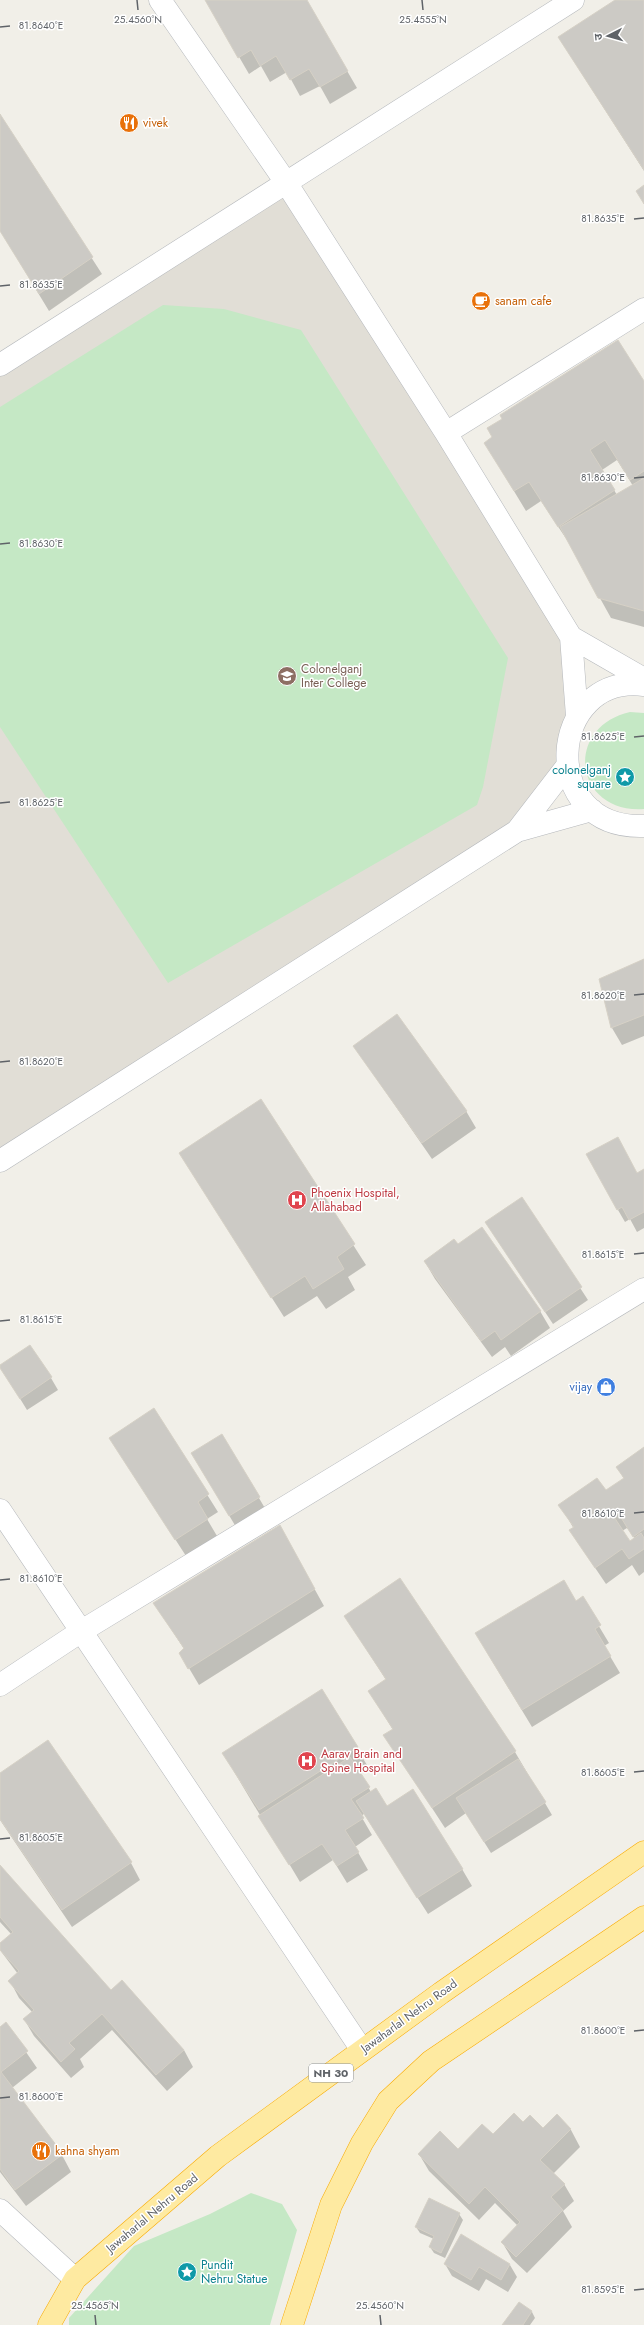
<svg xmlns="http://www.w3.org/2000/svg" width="644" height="2325" font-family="Jost,'Noto Sans Devanagari',sans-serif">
<rect width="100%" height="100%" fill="#f1efe8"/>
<path fill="#e1ded6" d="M287,184L571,637L566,752L517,831L0,1161V365Z"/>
<path fill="#c5e8c5" d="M163,305L224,309L301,330L508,658L483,787L477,805L168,983L0,727V407Z
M630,712L644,713V809C575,814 562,728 630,712Z
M251,2193L282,2204L297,2230L270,2325H69V2318L134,2246L210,2214Z"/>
<path fill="#0003" fill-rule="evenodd" d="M206,0H306L357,88L330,104L320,86L300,96L287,72L270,82L261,66L249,74Z
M617,0H644V171L559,38Z
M0,116L102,274L49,311L0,230Z
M644,383V627L611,618L571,546L541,501L526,511L485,443ZM617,460L633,486L617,495L602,470Z
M644,959V1036L622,1045L612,1028L601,980Z
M354,1046L466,1111L476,1128L432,1159Z
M261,1101L366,1265L348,1277L355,1290L326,1309L317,1296L284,1317L180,1153Z
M644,1170V1228L637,1232L630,1219L625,1222L618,1210L637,1174Z
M522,1199L588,1300L553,1324L486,1223Z
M458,1245L540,1311L550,1328L511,1356L505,1347L492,1357L435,1279L425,1262Z
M0,1366L51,1378L58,1390L27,1410Z
M154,1410L218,1512L207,1519L217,1536L186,1556L110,1438Z
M222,1435L266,1510L236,1527L199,1465Z
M644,1448V1572L639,1576L632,1565L606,1584L581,1547L571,1531L574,1529L560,1505L606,1492L624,1479L617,1467ZM627,1528L635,1539L630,1542L622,1531Z
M289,1543L324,1606L199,1685L180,1653L184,1649L154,1603Z
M400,1580L515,1752L552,1815L491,1853L466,1813L445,1828L385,1736L393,1730L369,1691L386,1680L345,1616Z
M582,1598L609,1643L604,1646L620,1673L532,1727L486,1651Z
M321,1691L367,1765L358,1770L371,1792L462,1869L472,1886L428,1914L364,1814L361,1816L372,1835L355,1847L368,1870L347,1883L333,1860L300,1882L233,1770Z
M0,1774L131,1863L140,1880L72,1927L0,1820Z
M0,1866L111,1991L184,2050L193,2067L167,2091L112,2030L80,2059L84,2067L71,2078L34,2036L24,2019L32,2012L19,1998L10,1981L18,1974L0,1950V1945L11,1934L0,1922Z
M6,2023L37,2068L12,2088L62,2155L71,2172L26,2206L0,2172V2028Z
M557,2116L571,2130L580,2147L553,2174L564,2184L574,2201L563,2211L572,2227L527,2273L512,2259L502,2242L518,2226L495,2203L479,2220L429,2171L419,2154L458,2150L523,2124L543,2129Z
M459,2214L463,2220L445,2258L434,2253L430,2247L434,2239L420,2233L416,2227Z
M445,2264L510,2265L517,2277L508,2292L486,2279L479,2291L452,2276Z
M519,2303L532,2312L535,2318L530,2325H503Z"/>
<path fill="#cccac5" stroke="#d6d1c6" d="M205,0H307L348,71L320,87L309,69L290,80L276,56L260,66L251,50L238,58Z
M615,0H644V170L558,37Z
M0,114L93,257L39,294L0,231Z
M644,185V204L636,191Z
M618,340L644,381V471L630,480L605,440L590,450L615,490L558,527L529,482L514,491L484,443L492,437L487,428L502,419L500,415Z
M644,478V611L598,598L560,527Z
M644,959V1015L611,1028L599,979Z
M397,1014L467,1111L422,1143L353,1046Z
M261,1099L355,1244L337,1257L344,1269L313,1289L305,1276L271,1298L179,1153Z
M618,1137L637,1173L644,1169V1212L629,1220L622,1207L617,1210L586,1154Z
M522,1197L582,1287L545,1312L485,1222Z
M482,1227L541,1311L501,1340L495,1331L481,1341L424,1261L454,1239L458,1244Z
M30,1345L52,1377L20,1399L0,1368V1365Z
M154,1408L209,1494L198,1502L208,1519L175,1540L109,1438Z
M222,1434L260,1497L229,1516L191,1453Z
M644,1447V1529L633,1537L617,1511L612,1514L630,1541L641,1533L644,1538V1549L629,1559L622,1549L595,1568L569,1530L574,1527L558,1505L597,1478L606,1490L624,1478L616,1467Z
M280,1525L315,1589L188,1669L179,1653L184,1648L153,1603Z
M400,1578L516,1751L432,1808L383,1735L393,1729L368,1691L386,1679L344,1616Z
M564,1580L576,1601L583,1596L601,1625L595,1629L611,1656L522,1710L475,1633Z
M322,1689L358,1747L259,1810L222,1753Z
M48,1740L132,1862L62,1910L0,1819V1773Z
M350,1757L370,1787L351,1799L364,1818L345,1830L359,1852L337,1866L322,1844L289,1865L258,1816Z
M518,1759L546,1802L484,1842L456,1798Z
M376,1788L387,1806L413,1789L463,1869L417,1898L356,1801Z
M0,1865L111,1990L122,1980L184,2050L156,2075L102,2014L69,2043L75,2049L61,2062L23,2019L34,2010L8,1981L19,1971L0,1950V1943L13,1932L0,1917Z
M6,2022L28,2051L1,2072L63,2154L15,2190L0,2169V2027Z
M514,2113L523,2122L530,2115L543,2128L557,2114L571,2129L540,2160L565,2184L551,2197L563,2210L516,2257L501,2242L520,2222L485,2187L469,2204L418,2154L440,2131L458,2149L482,2124L493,2134Z
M429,2198L460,2213L441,2253L429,2247L434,2236L415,2227Z
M461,2234L510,2264L501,2280L479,2267L471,2280L444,2264Z
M519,2302L532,2311L523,2325H502Z"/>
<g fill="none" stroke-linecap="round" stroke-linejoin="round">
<g stroke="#b5b8bc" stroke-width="23">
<path id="minor" d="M160,0L287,184L446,433L571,637L644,679
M0,365L573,0
M446,433L644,309
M571,637L577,716
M644,685C548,673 536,830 644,826
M517,831L592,810
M0,1161L517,831L567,766
M0,1510L362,2050
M0,1685L80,1632L644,1289
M0,2210L75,2279"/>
</g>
<g stroke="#f9ab00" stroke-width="23">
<path id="trunk" d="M49,2325L75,2279L218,2156L441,1993L644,1852
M292,2325L331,2205L362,2143L388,2101L431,2061L644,1917"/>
</g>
<use href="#minor" stroke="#fff" stroke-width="22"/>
<use href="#trunk" stroke="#feeaa1" stroke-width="22"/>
</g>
<path fill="none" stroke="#5f6368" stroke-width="1.5" d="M137,0L138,10M422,0L423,10M0,27L10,26M634,219L644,218M0,286L10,285M634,478L644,477M0,544L10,543M634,737L644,736M0,803L10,802M634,995L644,994M0,1062L10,1061M634,1254L644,1253M0,1321L10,1320M634,1513L644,1512M0,1580L10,1579M634,1772L644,1771M0,1839L10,1838M634,2031L644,2030M0,2098L10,2097M634,2290L644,2289M95,2315L96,2325M380,2315L381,2325"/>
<defs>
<g id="restaurant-disc" transform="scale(1)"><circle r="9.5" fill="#e8710a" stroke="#fff"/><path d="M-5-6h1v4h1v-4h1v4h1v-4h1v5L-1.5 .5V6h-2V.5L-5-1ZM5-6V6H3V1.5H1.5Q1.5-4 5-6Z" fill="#fff"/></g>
<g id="cafe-disc" transform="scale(1)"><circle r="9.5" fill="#e8710a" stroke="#fff"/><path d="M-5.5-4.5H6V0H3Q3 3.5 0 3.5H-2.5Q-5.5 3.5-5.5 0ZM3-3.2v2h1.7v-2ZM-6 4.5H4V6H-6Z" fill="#fff"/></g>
<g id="school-disc" transform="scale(1)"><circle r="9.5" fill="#8d6e63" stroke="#fff"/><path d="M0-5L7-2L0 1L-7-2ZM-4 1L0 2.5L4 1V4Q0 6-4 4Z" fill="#fff"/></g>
<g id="sight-disc" transform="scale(1)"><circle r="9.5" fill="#0f9aa8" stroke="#fff"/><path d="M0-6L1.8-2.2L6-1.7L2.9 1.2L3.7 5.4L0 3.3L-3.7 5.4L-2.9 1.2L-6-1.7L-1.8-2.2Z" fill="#fff"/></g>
<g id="hospital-disc" transform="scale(1)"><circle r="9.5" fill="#e0444e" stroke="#fff"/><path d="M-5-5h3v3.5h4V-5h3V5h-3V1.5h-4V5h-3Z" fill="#fff"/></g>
<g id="shop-disc" transform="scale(1)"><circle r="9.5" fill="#3f7fe0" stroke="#fff"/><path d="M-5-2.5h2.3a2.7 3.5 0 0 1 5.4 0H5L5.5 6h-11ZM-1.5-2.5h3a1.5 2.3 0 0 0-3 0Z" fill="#fff"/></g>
</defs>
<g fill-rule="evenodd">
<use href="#restaurant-disc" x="129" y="123"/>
<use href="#cafe-disc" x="481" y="301"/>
<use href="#school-disc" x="287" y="676"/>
<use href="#sight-disc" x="625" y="777"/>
<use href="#hospital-disc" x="297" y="1200"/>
<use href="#shop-disc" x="606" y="1387"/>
<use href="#hospital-disc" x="307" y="1761"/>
<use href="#restaurant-disc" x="41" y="2151"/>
<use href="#sight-disc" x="187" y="2272"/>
</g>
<g text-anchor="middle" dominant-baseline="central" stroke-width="3" stroke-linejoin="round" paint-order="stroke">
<rect fill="#fff" stroke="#8f9295" stroke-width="1" x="309" y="2064" width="44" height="18" rx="3"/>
<g font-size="11" font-weight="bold" fill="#5f6368">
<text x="331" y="2073">NH 30</text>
</g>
<g font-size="12" fill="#c56008" stroke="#fff" text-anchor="start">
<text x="143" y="123">vivek</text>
<text x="495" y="301">sanam cafe</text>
<text x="55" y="2151">kahna shyam</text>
</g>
<g font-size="12" fill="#785e54" stroke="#fff" text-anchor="start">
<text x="301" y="669">Colonelganj<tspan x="301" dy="14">Inter College</tspan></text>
</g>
<g font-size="12" fill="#0d838f" stroke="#fff" text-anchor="end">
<text x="611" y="770">colonelganj<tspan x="611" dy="14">square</tspan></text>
<text x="201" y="2265" text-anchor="start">Pundit<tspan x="201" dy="14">Nehru Statue</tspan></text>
</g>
<g font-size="12" fill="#be3a42" stroke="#fff" text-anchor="start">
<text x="311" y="1193">Phoenix Hospital,<tspan x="311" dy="14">Allahabad</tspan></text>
<text x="321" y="1754">Aarav Brain and<tspan x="321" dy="14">Spine Hospital</tspan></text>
</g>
<g font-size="12" fill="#366cbe" stroke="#fff" text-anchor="end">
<text x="592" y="1387">vijay</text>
</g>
<g font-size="12" fill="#5f6368" stroke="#fff">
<text transform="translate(409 2016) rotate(-36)">Jawaharlal Nehru Road</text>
<text transform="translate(152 2213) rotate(-40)">Jawaharlal Nehru Road</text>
</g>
</g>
<g font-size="10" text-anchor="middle" fill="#5f6368" stroke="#fff" stroke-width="3" stroke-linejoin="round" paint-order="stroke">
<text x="138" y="23">25.4560°N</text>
<text x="423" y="23">25.4555°N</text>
<text x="41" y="29">81.8640°E</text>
<text x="603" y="222">81.8635°E</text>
<text x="41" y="288">81.8635°E</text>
<text x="603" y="481">81.8630°E</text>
<text x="41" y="547">81.8630°E</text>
<text x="603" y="740">81.8625°E</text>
<text x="41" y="806">81.8625°E</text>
<text x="603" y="999">81.8620°E</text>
<text x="41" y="1065">81.8620°E</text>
<text x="603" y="1258">81.8615°E</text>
<text x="41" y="1323">81.8615°E</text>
<text x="603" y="1517">81.8610°E</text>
<text x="41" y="1582">81.8610°E</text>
<text x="603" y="1776">81.8605°E</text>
<text x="41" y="1841">81.8605°E</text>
<text x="603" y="2034">81.8600°E</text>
<text x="41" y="2100">81.8600°E</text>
<text x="603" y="2293">81.8595°E</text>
<text x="95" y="2309">25.4565°N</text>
<text x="380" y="2309">25.4560°N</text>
</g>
<g transform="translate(608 36) rotate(264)" stroke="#ffffff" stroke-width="3" paint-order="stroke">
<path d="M0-3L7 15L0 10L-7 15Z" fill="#5f6368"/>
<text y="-6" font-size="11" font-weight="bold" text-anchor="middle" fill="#5f6368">उ</text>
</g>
</svg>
